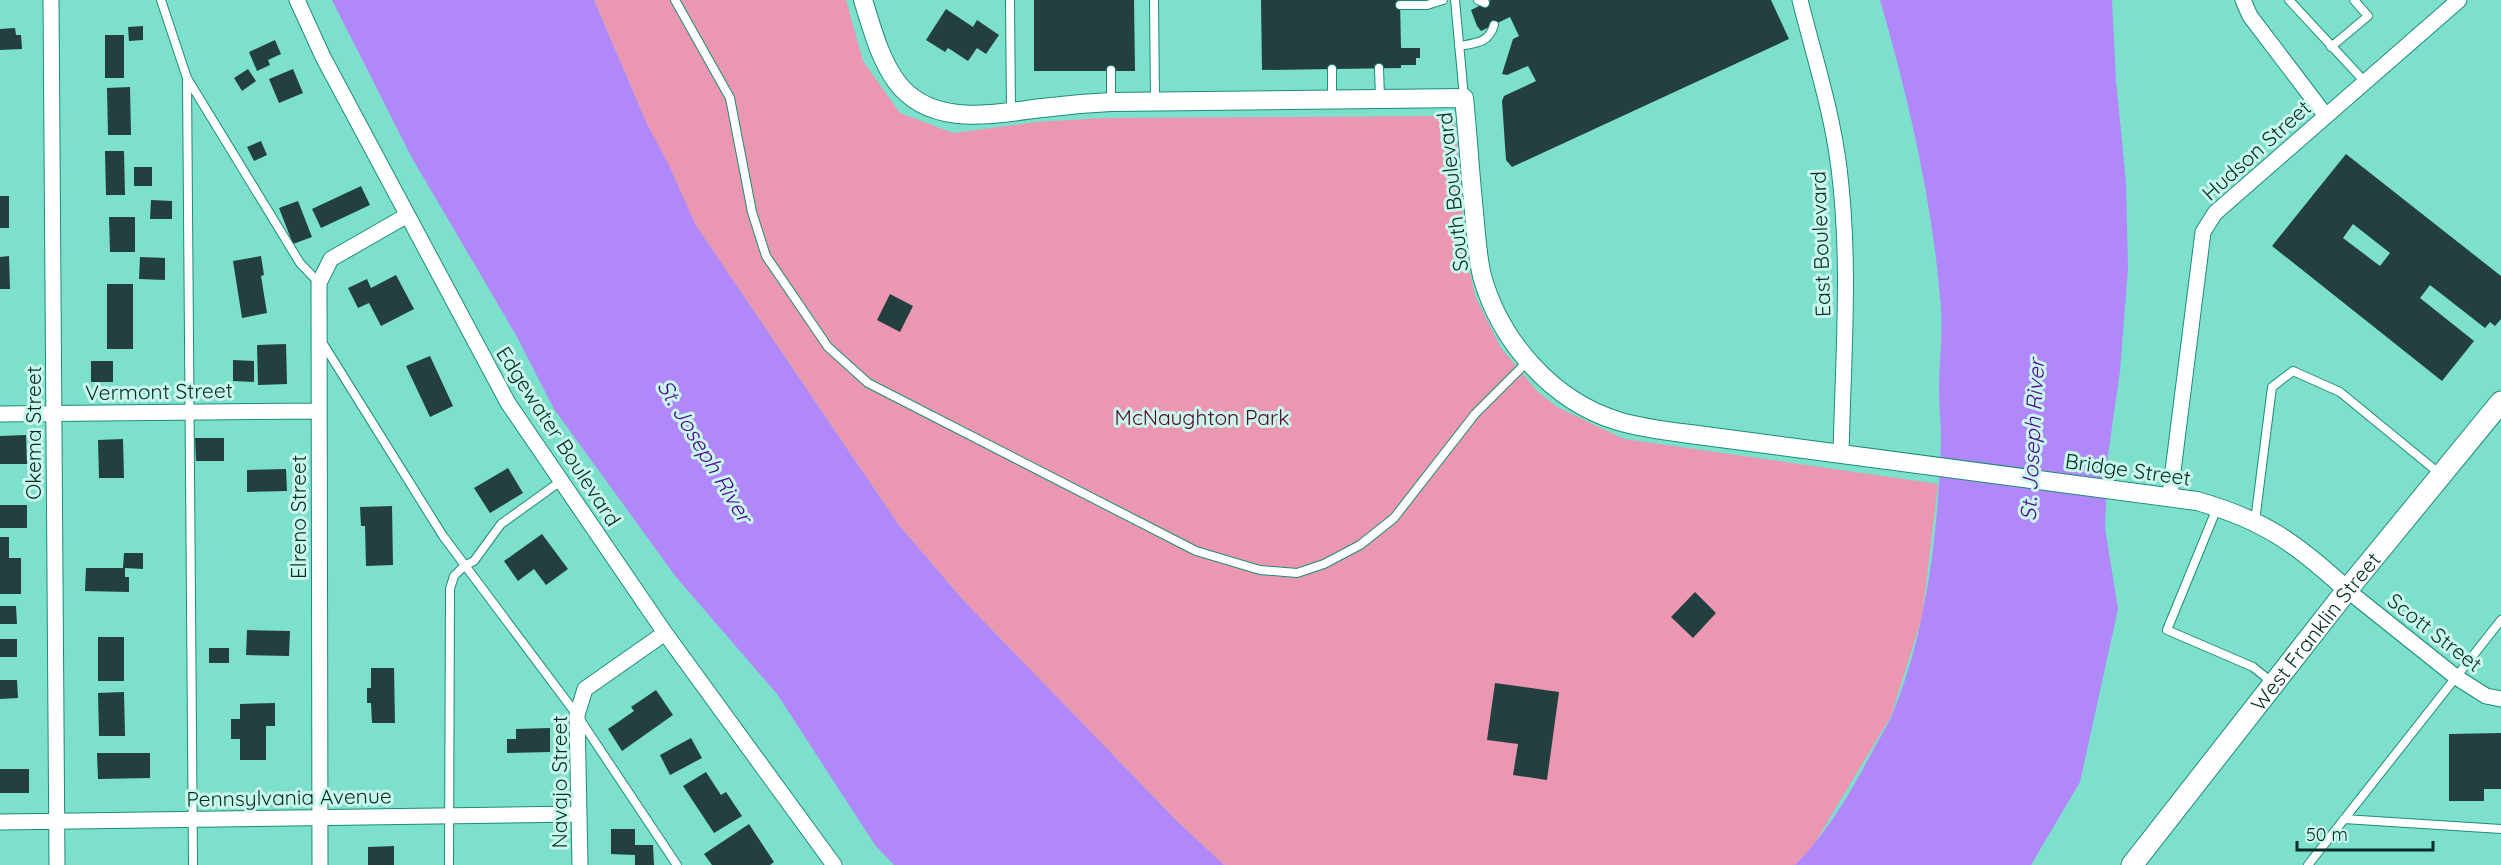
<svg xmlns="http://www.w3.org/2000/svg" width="2501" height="865" font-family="Quicksand,sans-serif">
<rect width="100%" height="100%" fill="#7de0cc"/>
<path fill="#eb97b2" d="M594,0H846L863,61L900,113L953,133L1036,122L1102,118L1446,116L1456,127L1465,254L1476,298L1501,348L1537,391L1557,407L1624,439L1938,484L1922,617L1891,716L1813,846L1795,865H1224L1177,821L963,600L898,524L695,224L647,124Z"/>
<path fill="#b188f9" d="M332,0H594L647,124L669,165L695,224L898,524L963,600L1177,821L1224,865H894L875,845L777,694L676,577L554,409L516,335L412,158Z
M1880,0H2112L2116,80L2126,183L2128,269L2120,371L2108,455L2105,528L2118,609L2080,782L2031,865H1795C1823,837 1844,803 1863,769C1872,751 1883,734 1891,717C1926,638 1939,526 1941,440C1941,423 1939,406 1939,390C1939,363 1943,335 1941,308C1933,204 1909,100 1880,0Z"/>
<path fill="#243f40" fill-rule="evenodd" d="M1034,0H1134L1135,71H1034Z
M1261,0H1400L1401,48H1420V58H1416V65H1401V68L1262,70Z
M1491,0H1771L1789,39L1512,167L1506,160L1502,101L1504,96L1536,81L1528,66L1507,75L1502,74L1513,39L1519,36L1510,17L1481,31L1477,26L1471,10Z
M946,9L973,27L977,20L999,35L986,54L977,48L968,61L948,48L945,52L926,40Z
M143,26V40L129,41L128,27Z
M15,28L16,35H21L22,49L0,50V29Z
M105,35H124V78H105Z
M275,40L281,54L268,60L270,65L257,71L249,52Z
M248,69L256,81L242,91L234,78Z
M293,69L303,93L279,103L269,79Z
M130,87L131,135H108L107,88Z
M261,141L267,155L254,161L247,147Z
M105,151H124L125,195H106Z
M2346,154L2501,276V319L2495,326L2490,322L2485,328L2430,285L2420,298L2474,341L2442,381L2272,246ZM2353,224L2390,253L2380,266L2343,238Z
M134,167H152V186H134Z
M361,186L370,205L321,228L312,209Z
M0,196H9V228H0Z
M151,200L172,201V219H150Z
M298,201L312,237L293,244L279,208Z
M109,217H135V252H110Z
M9,256L10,289H0V257Z
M261,256L264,275L261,276L267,313L242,318L233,261Z
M140,257L165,258V280L139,279Z
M396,275L414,309L381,326L369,303L358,308L348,288L367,279L371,288Z
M107,284H133V349H107Z
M890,294L913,306L900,332L877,320Z
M286,344L287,384L258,385L257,345Z
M430,356L453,406L430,417L406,366Z
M233,360L254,361V382L233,381Z
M91,361H113V382H91Z
M26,435L27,464H0V436Z
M195,438H224V461H196Z
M123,439L124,478H99L98,440Z
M508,468L523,493L490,513L474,488Z
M286,469L287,491L247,492V470Z
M0,505H27V528H0Z
M392,506L393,565L366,566L365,526H361L360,507Z
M542,534L568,569L546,585L534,569L518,581L504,561Z
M0,537H9V558H21V594H0Z
M124,553H143V569L125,568V577H129V592L85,591L86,568H123Z
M1695,592L1716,613L1693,638L1671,617Z
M0,606H16L17,624H0Z
M247,630L290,631L289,656L246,655Z
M98,637H124V681H98Z
M0,639H17V657H0Z
M209,648H229V663H209Z
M371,668H394L395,723H372L371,703H367V688H371Z
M0,680H17L18,698L0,699Z
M1495,683L1559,692L1547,780L1513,775L1518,744L1487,740Z
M656,690L673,715L622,751L608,729L634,711L631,707Z
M124,692L125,736H99L98,693Z
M275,703V726H266V760H240V739H231V719H240V704Z
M550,728V752L507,753V739H516V729Z
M2501,733V789H2484V801H2449V734Z
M691,738L702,758L670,775L660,755Z
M97,753H150V778L98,779Z
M0,769H29V793H0Z
M706,772L721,795L726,792L742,816L714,833L683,786Z
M749,824L774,862L770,865H712L704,854Z
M611,829H635V845H653L654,865H635V855L611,854Z
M394,846V865H368V847Z"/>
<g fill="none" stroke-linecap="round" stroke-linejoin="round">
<g stroke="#1c8c7a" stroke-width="10">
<path id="service" d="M161,0L187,78L300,263L319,283
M675,0L730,98L752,212L766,256L828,347L868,383L1196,551L1260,570L1297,573L1324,564L1360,545L1394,518L1475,414L1528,361
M1010,0L1011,111
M1154,0L1155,101
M1455,0L1464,97
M1478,0L1485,3
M2289,0L2365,82
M1400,5H1427L1443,0
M1459,46C1476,43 1489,43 1494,25
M2331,47L2368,16L2354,0
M1379,68L1380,98
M1332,69V100
M1111,70V102
M187,78L193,865
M322,342L443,536L577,715L677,865
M2217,508L2167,630L2253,667L2273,683
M2255,521L2272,387L2293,371L2340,392L2440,474
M2344,819L2501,829
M449,865L450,589L454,576L464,566L474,561L501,524L561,481
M2308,865L2501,620"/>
</g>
<g stroke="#1c8c7a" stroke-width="17">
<path id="minor" d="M51,0L57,865
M297,0L323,57L508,403L665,633L834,865
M1800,0C1814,56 1832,111 1839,168C1851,263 1843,360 1841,455
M2243,0L2250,16L2326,116
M0,414L319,411
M2170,495L2203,232L2215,213L2459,0
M2347,590L2456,677L2486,696L2501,699
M0,822L579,814
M320,865L319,283L331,259L406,216
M580,865L577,715L585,689L665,633"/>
</g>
<g stroke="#1c8c7a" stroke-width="20">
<path id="tertiary" d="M863,0C872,28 879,57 896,81C930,128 993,114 1042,108C1065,105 1088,103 1111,102L1464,98C1468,136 1470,174 1474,212C1476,233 1477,255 1482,276C1500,341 1552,401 1618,421C1641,428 1666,431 1690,434L2197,501C2264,520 2296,543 2347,590"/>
</g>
<g stroke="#1c8c7a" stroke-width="23">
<g id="secondary">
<path id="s1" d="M2132,865L2347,590L2501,402"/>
</g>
</g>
<use href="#service" stroke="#fff" stroke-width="8"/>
<use href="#minor" stroke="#fff" stroke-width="15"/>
<use href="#tertiary" stroke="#fff" stroke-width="18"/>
<use href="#secondary" stroke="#fff" stroke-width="21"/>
</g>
<g text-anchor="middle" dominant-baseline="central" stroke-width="6" stroke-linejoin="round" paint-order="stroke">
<g font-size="21" fill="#002d26" stroke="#c9f7ec">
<text transform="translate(2256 150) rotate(-42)">Hudson Street</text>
<text transform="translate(1452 192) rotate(-96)">South Boulevard</text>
<text transform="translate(1820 244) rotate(-92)">East Boulevard</text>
<text transform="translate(159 391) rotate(-1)">Vermont Street</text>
<text transform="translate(33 433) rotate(-90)">Okema Street</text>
<text transform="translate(559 436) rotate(57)">Edgewater Boulevard</text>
<text transform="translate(2128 469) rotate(8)">Bridge Street</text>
<text transform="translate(298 517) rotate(-90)">Elreno Street</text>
<text stroke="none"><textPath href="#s1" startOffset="297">West Franklin Street</textPath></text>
<text transform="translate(2435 632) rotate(38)">Scott Street</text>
<text transform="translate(559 782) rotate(-90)">Navajo Street</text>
<text transform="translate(289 797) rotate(-1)">Pennsylvania Avenue</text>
</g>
<g font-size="21" fill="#55022b" stroke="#c9f7ec">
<text x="1202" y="417">McNaughton Park</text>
</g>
<g font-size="22" font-style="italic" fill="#520794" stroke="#c9f7ec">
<text transform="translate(2032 440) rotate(-87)">St. Joseph River</text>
<text transform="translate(705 451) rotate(59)">St. Joseph River</text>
</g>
</g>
<path d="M2297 841v9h136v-9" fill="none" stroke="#002d26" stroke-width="3"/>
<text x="2306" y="841" font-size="18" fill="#002d26" stroke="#c9f7ec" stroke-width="4.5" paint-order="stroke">50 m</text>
</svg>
